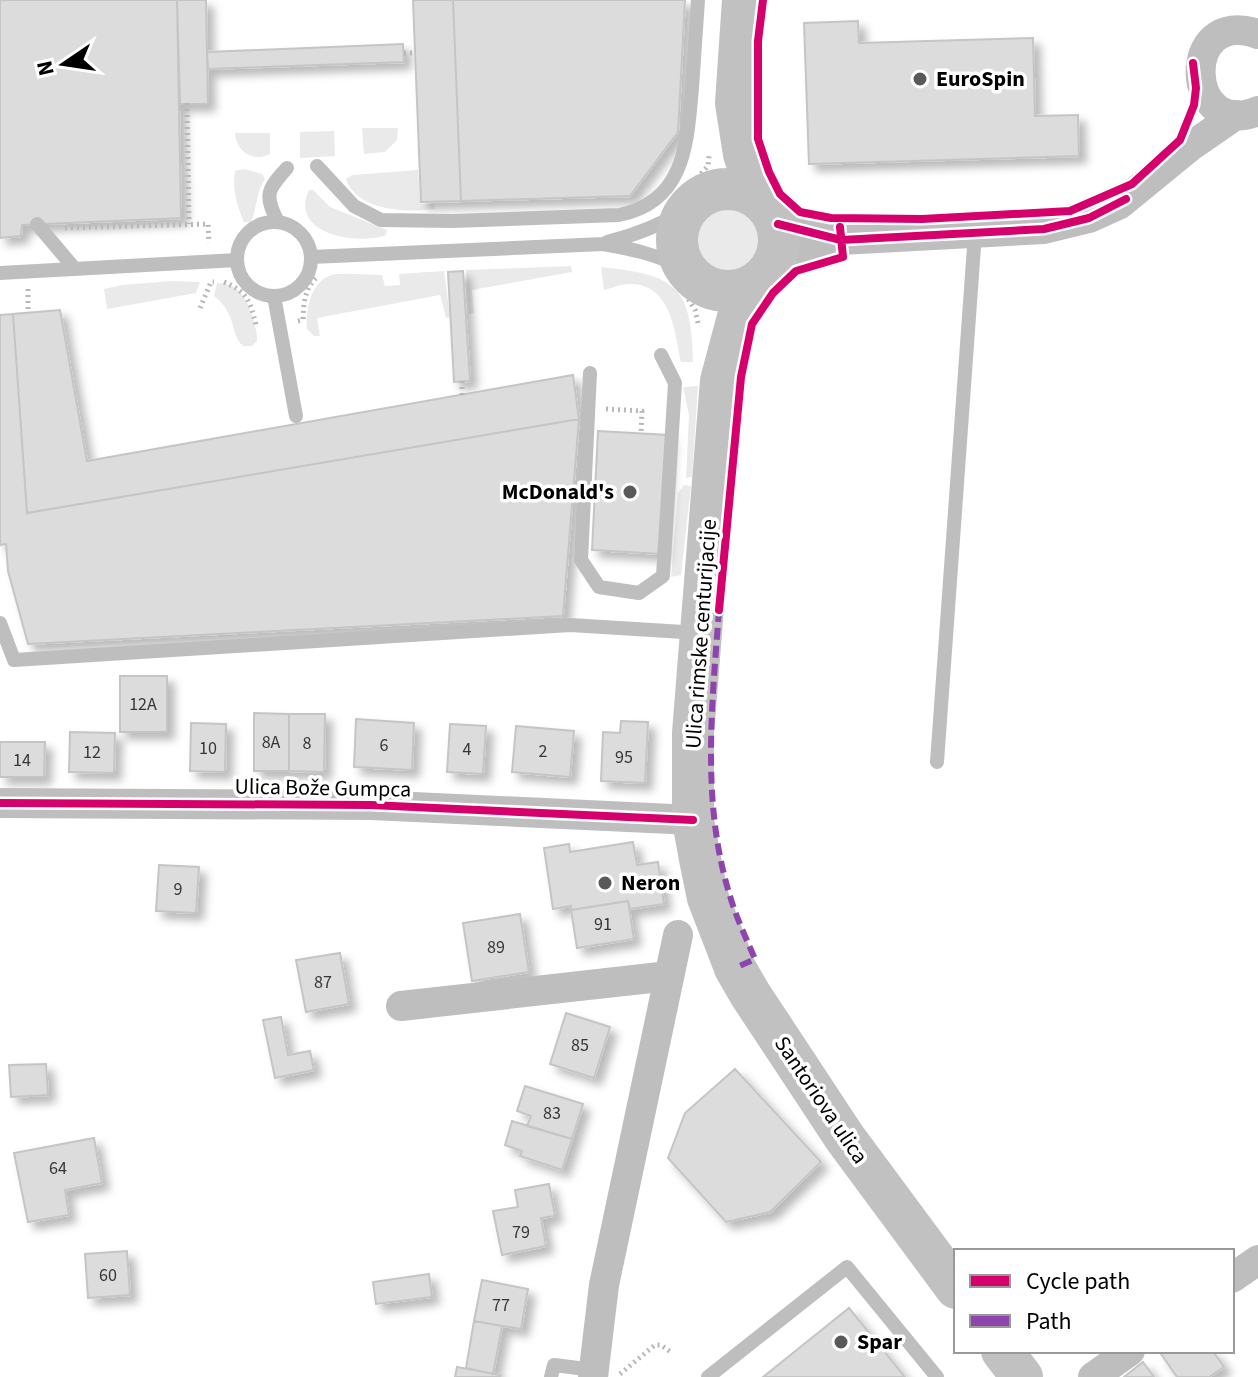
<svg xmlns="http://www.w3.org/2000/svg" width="1258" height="1377" font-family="'Source Sans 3',sans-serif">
<defs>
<filter id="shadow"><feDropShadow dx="7" dy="7" stdDeviation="4" flood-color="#0004"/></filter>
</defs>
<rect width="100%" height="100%" fill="#fff"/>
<path fill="#eaeaea" d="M362,128H398L397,140L385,152L364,154Z
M334,131L335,156L300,158V132Z
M235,133H270V154C253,163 236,151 235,133Z
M244,169L262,174L265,179C255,194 257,210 251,222H244C237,206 232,188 235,171Z
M418,170L420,204H434L435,209C408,213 356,211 346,179L352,175Z
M729,189C746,192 766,207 775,223C781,233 778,246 776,256L727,290C662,277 663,199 729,189Z
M309,190H313L330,207L387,230L386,235C358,246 288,234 309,190Z
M571,266L572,272L472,290L474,313L469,314L466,270Z
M601,267C674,275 692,284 693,362H681C675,332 671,283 629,284C621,284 612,288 604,290Z
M444,271L450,317L446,318L440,295L317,318L320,336H314L307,329C305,309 312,276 337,274C352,273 367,275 382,275L385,286L400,285L399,274Z
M171,281L200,282L196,293L107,309L104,289L122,285Z
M217,283C246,283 252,312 257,335V341L252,346H243C229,333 238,315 214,296Z
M698,386L692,477L686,478L689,415L683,387Z
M684,485L691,486L681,575L671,577L677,504L678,493Z"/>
<path fill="#dcdcdc" stroke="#c5c5c5" stroke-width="2" filter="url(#shadow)" d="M0,0H177L181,218L22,225L21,236L0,238Z
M177,0H206L208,104H180Z
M413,0H453L461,201L421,202Z
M453,0H685L678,132L630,196L461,201Z
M858,21L859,43L1033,38L1035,116L1078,115L1079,156L809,164L804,23Z
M403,44L404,62L208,69L207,52Z
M463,271L470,381L454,382L448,272Z
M60,310L87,461L573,375L579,419L27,513L13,314Z
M13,314L27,513L579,419L563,616L28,644L8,571L6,544L0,545V315Z
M598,431L668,435L662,554L592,550Z
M120,676H167V732H120Z
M254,713L289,714V771H254Z
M289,714H325L324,772L289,771Z
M356,719L414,723L412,770L354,767Z
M621,721L648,722L645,783L601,781L603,732L620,733Z
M191,723L226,724L225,772L190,771Z
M450,724L486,726L483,774L447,772Z
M516,726L574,731L570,777L512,772Z
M70,732L115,733L114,773L69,772Z
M0,742H45L44,777H0Z
M633,842L637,865L658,862L664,904L630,909L628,901L571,910V906L553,909L544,848L569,844L570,852Z
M159,865L199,867L196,913L156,911Z
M628,901L634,939L577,948L571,910Z
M520,914L529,972L472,981L463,923Z
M340,953L349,1004L306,1012L296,960Z
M566,1013L610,1027L594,1078L550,1064Z
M281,1017L288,1055L310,1051L314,1070L275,1078L263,1020Z
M46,1064L48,1095L11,1097L9,1065Z
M735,1069L821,1162L770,1212L726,1222L668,1158L685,1113Z
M525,1086L583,1104L572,1139L527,1126L531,1116L517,1111Z
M512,1121L572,1139L562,1170L520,1156L522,1151L505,1145Z
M94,1138L102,1183L65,1190L69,1215L28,1222L14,1153Z
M549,1184L555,1216L541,1218L546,1246L502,1255L493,1211L518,1207L515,1190Z
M127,1251L130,1295L88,1298L85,1254Z
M429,1274L432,1297L376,1304L373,1282Z
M482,1280L528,1289L521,1329L474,1321Z
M849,1308L905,1377H763Z
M474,1321L502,1326L493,1374L466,1368Z
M1165,1351H1213L1224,1367L1209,1377H1177L1161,1354Z
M1143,1362L1154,1377H1124Z
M457,1367L500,1375V1377H455Z"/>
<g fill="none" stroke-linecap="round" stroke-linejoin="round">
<path stroke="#b8b8b8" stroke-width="5" stroke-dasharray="2 4" stroke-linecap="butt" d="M404,53H415
M187,103L189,224
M697,178L708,166L709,156
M65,228L208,224L209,243
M224,282C247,292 250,300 256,325
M28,289V313
M682,289L695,310L699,327
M200,308L211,282H214
M298,321L303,320C304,302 304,289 318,276
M462,381V395
M606,409L642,411L641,433
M620,1374L655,1345H661L672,1353"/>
<path stroke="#bebebe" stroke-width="14" d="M317,166L354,206L381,220L452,221L619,215C685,202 687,144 692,88C694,58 696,29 698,0
M278,222C264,195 267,190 287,168
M237 259a37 37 0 1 1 74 0a37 37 0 1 1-74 0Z
M37,224L75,269
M607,242C636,235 661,225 687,209
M311,257L603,244C632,249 659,255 685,269
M0,273L237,260
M274,296L296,416
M590,373L581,560L599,587L639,593L663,576L675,383L661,355
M0,623L14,660L570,625L700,633
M937,762L975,233
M551,1377L554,1365L594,1370
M708,1377L847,1267L937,1377"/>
<path stroke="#bebebe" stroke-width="30" d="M1258,34C1178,6 1185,142 1258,111
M778,224L841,240L1044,229L1089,218L1120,204L1191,146L1236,115
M769,271L841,240
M0,803L371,805L693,820
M401,1006L669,976
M1232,1278L1258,1260
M593,1377L604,1285L678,935
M1093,1377L1130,1351"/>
<path stroke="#c1c1c1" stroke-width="42" d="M743,0L736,103L744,154L759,199
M677 240a51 51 0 1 1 102 0a51 51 0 1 1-102 0Z
M757,284L742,302L721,381L693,733V820L700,859L708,898L725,942L735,968L750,994L845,1138L956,1288
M1002,1351L1022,1377"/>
<path stroke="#8e44ad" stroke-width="6" stroke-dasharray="12 6" stroke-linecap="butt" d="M719,610C712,705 701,803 730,896C736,917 746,938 755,959L735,968"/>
<g stroke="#fff" stroke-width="13">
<path id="cycleway" d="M763,0L758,41V139L769,172L780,194L800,212L831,218L922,219L1070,211L1132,184L1180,140L1194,105L1196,88L1193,63
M778,224L841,240L1044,229L1089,218L1126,199
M719,610L741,377L752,324L773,293L796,271L843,257L840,227
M0,803L371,805L693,820"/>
</g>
<use href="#cycleway" stroke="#d6006c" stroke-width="8"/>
</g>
<g fill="#595959" stroke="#fff" stroke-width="3">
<circle cx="920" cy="79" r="8"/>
<circle cx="630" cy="492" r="8"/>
<circle cx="605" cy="883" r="8"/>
<circle cx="841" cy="1342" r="8"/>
</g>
<g text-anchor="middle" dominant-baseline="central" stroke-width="7" stroke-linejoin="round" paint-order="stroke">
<g font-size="18" fill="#373737">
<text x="143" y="704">12A</text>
<text x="271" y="742">8A</text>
<text x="307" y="743">8</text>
<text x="384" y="745">6</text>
<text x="208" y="748">10</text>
<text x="467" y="749">4</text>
<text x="543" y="751">2</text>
<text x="92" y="752">12</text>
<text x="624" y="757">95</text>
<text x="22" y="760">14</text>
<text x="178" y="889">9</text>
<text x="603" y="924">91</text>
<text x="496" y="947">89</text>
<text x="323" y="982">87</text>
<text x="580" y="1045">85</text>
<text x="552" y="1113">83</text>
<text x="58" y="1168">64</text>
<text x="521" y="1232">79</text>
<text x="108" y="1275">60</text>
<text x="501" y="1305">77</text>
</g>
<g font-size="22" font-weight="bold" fill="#000" stroke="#fff" text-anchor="start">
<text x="936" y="79">EuroSpin</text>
<text x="614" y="492" text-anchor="end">McDonald's</text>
<text x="621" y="883">Neron</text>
<text x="857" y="1342">Spar</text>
</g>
<g font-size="22" fill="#000" stroke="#fff">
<text transform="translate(701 634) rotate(-86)">Ulica rimske centurijacije</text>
<text transform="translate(323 788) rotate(1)">Ulica Bože Gumpca</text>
<text transform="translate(821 1100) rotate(56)">Santoriova ulica</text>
</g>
</g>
<rect x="954" y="1249" width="280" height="104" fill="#ffffff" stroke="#999999" stroke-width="2"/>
<rect x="970" y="1275" width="40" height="12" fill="#d6006c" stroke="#999999" stroke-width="2"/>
<text x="1026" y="1289" font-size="24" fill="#000000">Cycle path</text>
<rect x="970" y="1315" width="40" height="12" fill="#8e44ad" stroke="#999999" stroke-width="2"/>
<text x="1026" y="1329" font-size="24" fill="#000000">Path</text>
<g transform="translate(64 64) rotate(257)" stroke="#ffffff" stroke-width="6" paint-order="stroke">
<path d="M0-6L14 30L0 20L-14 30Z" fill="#000000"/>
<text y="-12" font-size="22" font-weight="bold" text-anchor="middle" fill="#000000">N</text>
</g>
</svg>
